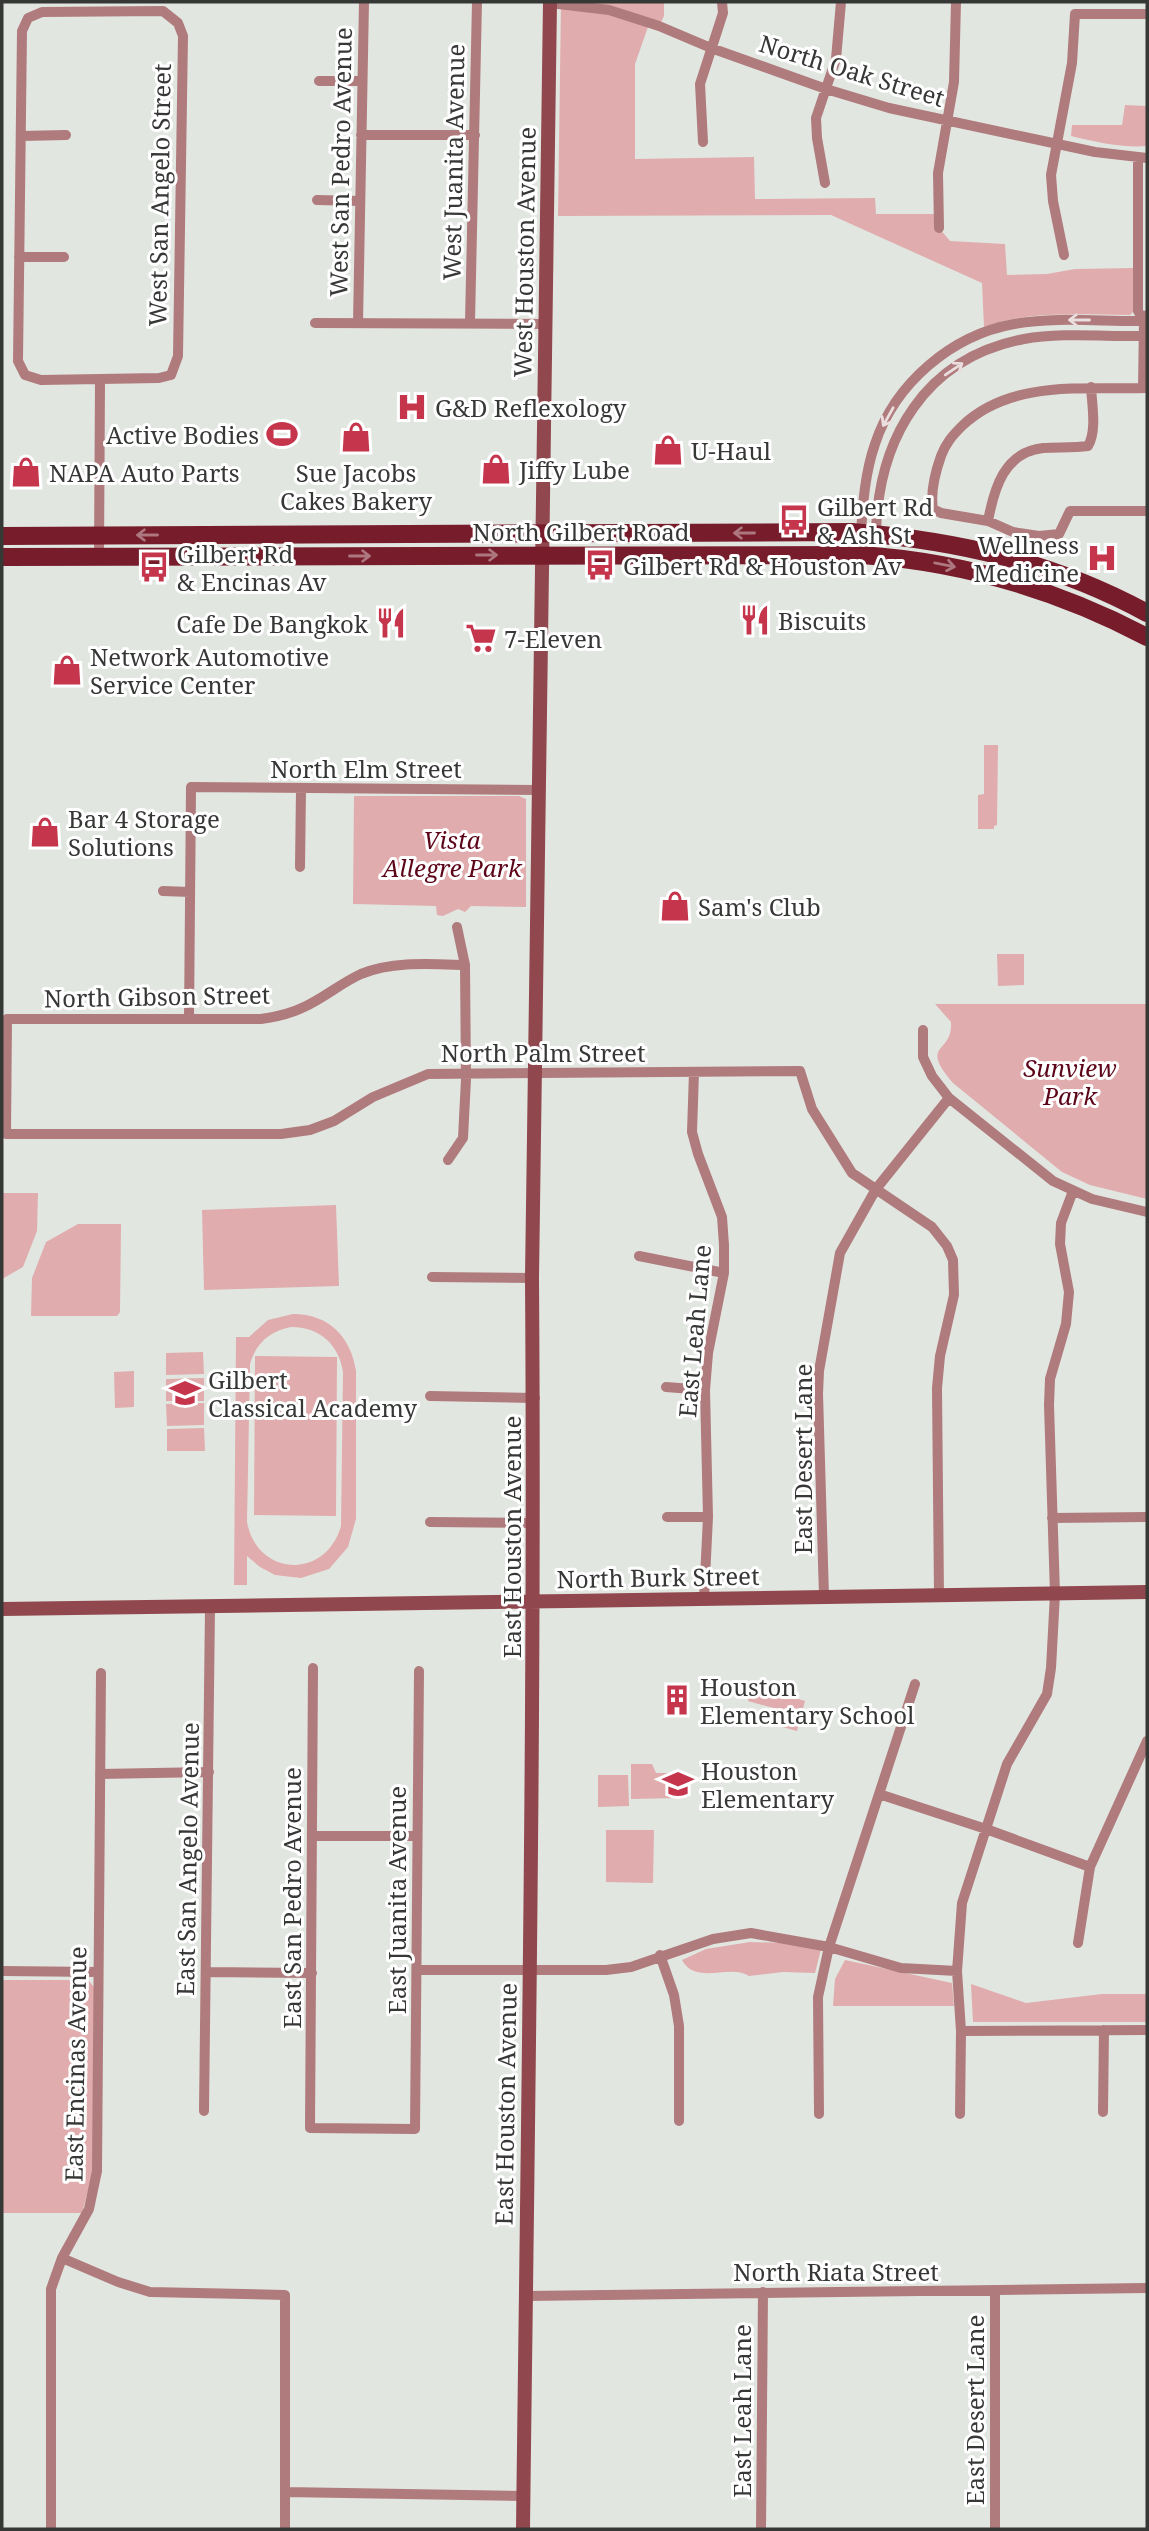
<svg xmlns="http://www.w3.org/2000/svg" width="1149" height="2531" font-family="'Noto Serif',serif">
<rect width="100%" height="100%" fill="#e2e6e1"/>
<path fill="#e0acad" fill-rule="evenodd" d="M561,2H664V16L659,26L649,24L635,64V159L754,157L755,199L875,198L876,214H939V228L950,241L1005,244L1007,275L1047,274L1075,269L1135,268L1134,311L1130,315C1081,315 1030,310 984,327L982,283L831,215L558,216Z
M1125,105L1147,106V146C1122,148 1096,142 1071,136L1072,125H1122Z
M984,745H998L997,825L994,826V829H978V795L984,794Z
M354,796H519L526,799V907L471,906L465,912L458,909L443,916L437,915L436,906L353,904Z
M997,954H1024V985L998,986Z
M935,1004H1147V1199L1090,1185L1062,1172L953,1083C918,1042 953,1055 951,1022Z
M2,1193H38L37,1231L23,1267L2,1279Z
M336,1205L339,1286L204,1290L202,1210Z
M78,1224H121L120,1312L117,1316H31L32,1278L46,1242Z
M293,1314C329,1314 351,1337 356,1371V1519L348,1547L329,1569L301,1578L275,1575L260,1567L247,1556V1585H234L236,1337H249L268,1320ZM291,1327C319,1327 339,1344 343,1372L341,1526C326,1580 257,1577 247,1522L250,1364C256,1343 270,1331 291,1327Z
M203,1352L204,1374L166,1375V1353Z
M255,1356L337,1357L336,1516L254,1515Z
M134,1371V1407L115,1408L114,1372Z
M204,1378V1401H166V1379Z
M204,1403V1425L167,1426L166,1404Z
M204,1428L205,1451H167V1429Z
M749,1684L805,1701L797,1731L775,1725L777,1709L748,1701Z
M631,1764H652L656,1773H678V1798L631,1799Z
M598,1775H628L629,1806L598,1807Z
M606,1830H654L653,1883L606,1882Z
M750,1942L786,1943L821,1949L815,1973L783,1972L749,1976C730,1963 696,1986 682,1960L706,1949Z
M845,1960L952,1983L954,2006H833L835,1979Z
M2,1980H88L94,1987L93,2172L82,2213H2Z
M971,1984L1026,2003L1102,1994H1147V2022H973Z"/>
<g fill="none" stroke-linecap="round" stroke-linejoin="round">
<path stroke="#b07b7d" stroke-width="10" d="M550,3L609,10L659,26L711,48L826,89L889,108L1095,152L1147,158
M163,11L178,23L183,36L178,356L171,375L159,378L41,380L25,375L18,361L22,31L28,18L42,12Z
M319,81H362
M361,135H475
M21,136L66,135
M703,142L700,84L723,13L722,2
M1138,158V311L1144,321
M825,183L817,138L816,118L836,59L841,2
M317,200L360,201
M939,228L938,173L954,82L956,2
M1064,255L1053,201L1051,175L1072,63L1075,14H1147
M19,257H64
M470,322L477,2
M315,323L546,324
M358,323L364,2
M1143,388L1144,321L1147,315
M1147,388C1085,390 1011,379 962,426C952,436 946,443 941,456C935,473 930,491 933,509L941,513L988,521L1013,532L1039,536L1059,534L1070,511H1147
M988,521C994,489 1004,452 1043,448C1058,447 1073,448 1088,446C1097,431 1092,405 1091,387
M861,533C863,502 865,473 875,444C895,383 952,335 1014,324C1058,316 1103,322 1147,321
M876,534C878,438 925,358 1024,339C1062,332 1108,337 1147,336
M99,556L100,381
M300,867L301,789
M163,891L190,892
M465,965C431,964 393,961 361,974C341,983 324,998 304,1007C290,1014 276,1017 261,1019H7L6,1134H281L310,1130L334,1121L373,1097L428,1074L800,1071L812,1109L852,1173L932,1227L947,1246L953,1260L954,1295L940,1356L937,1388L939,1595
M189,1018L191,787L539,790
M923,1030V1057L932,1076L949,1098L1053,1181L1092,1199L1147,1212
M694,1072L692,1132L698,1154L722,1217L724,1245V1273L708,1353L705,1390L708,1517L704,1598
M448,1160L463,1138L466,1079L465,965L457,927
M639,1256L724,1273
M432,1277L532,1278
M666,1387L705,1390
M430,1396L535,1398
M667,1517H708
M1052,1518L1147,1517
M430,1522L534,1523
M824,1596L818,1394L819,1371L840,1253L876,1189L949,1098
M313,1668L310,2128L415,2129L419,1671
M100,1774L209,1772
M879,1794L986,1829L1090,1867
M312,1836H417
M1078,1943L1090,1867L1147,1741
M660,1955L674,1995L679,2026V2121
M417,1970H606L631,1967L713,1939L751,1933L829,1947L901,1968L957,1971
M2,1971L98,1972
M207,1972L312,1973
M961,2031L1147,2030
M204,2111L210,1607
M1103,2112L1104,2030
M819,2114L818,1997L829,1947L915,1684
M960,2114L961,2031L957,1971L962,1903L1007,1764L1047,1694L1051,1668L1055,1594L1049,1405L1050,1379L1066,1324L1069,1292L1060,1244L1061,1223L1073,1191
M62,2258L118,2282L150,2292L285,2295V2529
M526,2296L1147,2288
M285,2492L524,2496
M51,2529V2289L62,2258L89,2209L97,2171L101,1673
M761,2529L763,2292
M995,2529V2291"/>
<path stroke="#90474d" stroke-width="14" d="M2,1609C384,1605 765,1597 1147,1592
M523,2529C528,2112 535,1695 532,1278L550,2"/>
<path stroke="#771c2b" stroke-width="18" d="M2,536L852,532C959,541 1053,562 1147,613
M2,557L862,555C963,562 1058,590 1147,637"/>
</g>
<defs><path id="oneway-shaft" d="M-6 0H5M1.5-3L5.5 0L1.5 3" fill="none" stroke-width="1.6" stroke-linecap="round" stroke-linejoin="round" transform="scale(1.75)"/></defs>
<g stroke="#ebdede">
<use href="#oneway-shaft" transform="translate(1079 320) rotate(-180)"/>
<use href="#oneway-shaft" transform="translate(954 369) rotate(-34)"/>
<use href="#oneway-shaft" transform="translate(888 417) rotate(119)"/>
</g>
<g stroke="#ad7780">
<use href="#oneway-shaft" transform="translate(744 533) rotate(180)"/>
<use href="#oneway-shaft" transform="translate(147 535) rotate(180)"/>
<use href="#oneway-shaft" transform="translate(487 555)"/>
<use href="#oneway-shaft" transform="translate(360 556)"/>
<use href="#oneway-shaft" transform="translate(945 565) rotate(11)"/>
</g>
<defs>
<g id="hospital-bare" transform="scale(2.415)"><path d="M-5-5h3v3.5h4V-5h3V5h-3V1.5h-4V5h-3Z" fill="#c5354c" stroke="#fff" stroke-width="2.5" paint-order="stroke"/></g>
<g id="stadium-bare" transform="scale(2.415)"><path d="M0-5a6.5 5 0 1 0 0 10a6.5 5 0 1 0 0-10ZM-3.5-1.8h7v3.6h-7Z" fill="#c5354c" stroke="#fff" stroke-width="2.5" paint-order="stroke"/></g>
<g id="shop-bare" transform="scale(2.415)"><path d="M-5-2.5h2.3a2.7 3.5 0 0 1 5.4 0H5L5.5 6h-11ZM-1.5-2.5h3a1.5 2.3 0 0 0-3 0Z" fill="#c5354c" stroke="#fff" stroke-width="2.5" paint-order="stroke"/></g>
<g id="bus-bare" transform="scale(2.415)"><path d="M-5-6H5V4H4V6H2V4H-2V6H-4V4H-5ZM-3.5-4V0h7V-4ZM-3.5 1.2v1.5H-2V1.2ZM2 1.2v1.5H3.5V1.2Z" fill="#c5354c" stroke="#fff" stroke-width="2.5" paint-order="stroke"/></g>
<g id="restaurant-bare" transform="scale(2.415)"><path d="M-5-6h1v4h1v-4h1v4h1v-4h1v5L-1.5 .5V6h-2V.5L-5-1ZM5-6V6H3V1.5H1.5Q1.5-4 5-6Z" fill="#c5354c" stroke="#fff" stroke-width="2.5" paint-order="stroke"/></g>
<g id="supermarket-bare" transform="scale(2.415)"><path d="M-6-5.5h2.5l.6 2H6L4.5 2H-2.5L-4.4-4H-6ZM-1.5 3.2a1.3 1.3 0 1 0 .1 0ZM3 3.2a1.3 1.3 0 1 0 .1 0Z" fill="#c5354c" stroke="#fff" stroke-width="2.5" paint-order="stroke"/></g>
<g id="school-bare" transform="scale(2.415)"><path d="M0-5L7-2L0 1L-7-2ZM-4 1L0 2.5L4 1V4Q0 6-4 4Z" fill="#c5354c" stroke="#fff" stroke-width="2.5" paint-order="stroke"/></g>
<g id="building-bare" transform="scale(2.415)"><path d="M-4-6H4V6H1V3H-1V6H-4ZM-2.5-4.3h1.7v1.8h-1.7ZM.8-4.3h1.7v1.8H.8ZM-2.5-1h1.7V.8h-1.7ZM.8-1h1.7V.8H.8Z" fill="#c5354c" stroke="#fff" stroke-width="2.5" paint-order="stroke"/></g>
</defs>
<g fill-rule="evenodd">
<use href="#hospital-bare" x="412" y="407"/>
<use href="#stadium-bare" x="282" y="434"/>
<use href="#shop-bare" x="356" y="437"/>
<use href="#shop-bare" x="668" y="450"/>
<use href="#shop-bare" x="496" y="469"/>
<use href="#shop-bare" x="26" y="472"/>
<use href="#bus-bare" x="794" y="520"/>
<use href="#hospital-bare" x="1102" y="558"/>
<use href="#bus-bare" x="600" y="565"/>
<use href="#bus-bare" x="154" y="567"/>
<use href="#restaurant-bare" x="755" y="620"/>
<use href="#restaurant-bare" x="391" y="623"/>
<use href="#supermarket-bare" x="481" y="638"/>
<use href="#shop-bare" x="67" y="670"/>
<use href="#shop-bare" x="45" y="832"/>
<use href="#shop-bare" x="675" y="906"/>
<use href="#school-bare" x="185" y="1393"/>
<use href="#building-bare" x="677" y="1700"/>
<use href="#school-bare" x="678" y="1784"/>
</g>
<g text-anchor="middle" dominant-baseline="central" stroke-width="6" stroke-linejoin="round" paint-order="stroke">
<g font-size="24" fill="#363836" stroke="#fff">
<text transform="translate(852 70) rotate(17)">North Oak Street</text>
<text transform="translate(340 162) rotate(-89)">West San Pedro Avenue</text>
<text transform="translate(453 162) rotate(-89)">West Juanita Avenue</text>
<text transform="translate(159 195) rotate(-89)">West San Angelo Street</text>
<text transform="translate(524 252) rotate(-89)">West Houston Avenue</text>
<text x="581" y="531">North Gilbert Road</text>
<text x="366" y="768">North Elm Street</text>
<text transform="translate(157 996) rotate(-1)">North Gibson Street</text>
<text x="543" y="1052">North Palm Street</text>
<text transform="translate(694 1331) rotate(-85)">East Leah Lane</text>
<text transform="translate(802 1459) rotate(-90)">East Desert Lane</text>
<text transform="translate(511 1537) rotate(-90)">East Houston Avenue</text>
<text transform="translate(658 1577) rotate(-1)">North Burk Street</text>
<text transform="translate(187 1859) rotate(-89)">East San Angelo Avenue</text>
<text transform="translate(291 1898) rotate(-90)">East San Pedro Avenue</text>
<text transform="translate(396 1900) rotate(-90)">East Juanita Avenue</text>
<text transform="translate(75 2064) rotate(-89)">East Encinas Avenue</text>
<text transform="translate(505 2104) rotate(-89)">East Houston Avenue</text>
<text x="836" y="2271">North Riata Street</text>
<text transform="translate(974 2410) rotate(-90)">East Desert Lane</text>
<text transform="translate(741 2411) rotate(-90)">East Leah Lane</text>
</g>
<g font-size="24" fill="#363836" stroke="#fff" text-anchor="start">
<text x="435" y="407">G&amp;D Reflexology</text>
<text x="259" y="434" text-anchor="end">Active Bodies</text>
<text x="691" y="450">U-Haul</text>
<text x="519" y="469">Jiffy Lube</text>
<text x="49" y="472">NAPA Auto Parts</text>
<text x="356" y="472" text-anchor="middle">Sue Jacobs<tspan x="356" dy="28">Cakes Bakery</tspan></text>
<text x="817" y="506">Gilbert Rd<tspan x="817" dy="28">&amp; Ash St</tspan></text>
<text x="1079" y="544" text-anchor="end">Wellness<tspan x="1079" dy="28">Medicine</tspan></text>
<text x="177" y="553">Gilbert Rd<tspan x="177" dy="28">&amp; Encinas Av</tspan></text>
<text x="623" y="565">Gilbert Rd &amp; Houston Av</text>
<text x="778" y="620">Biscuits</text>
<text x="368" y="623" text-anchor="end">Cafe De Bangkok</text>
<text x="504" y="638">7-Eleven</text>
<text x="90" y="656">Network Automotive<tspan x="90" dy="28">Service Center</tspan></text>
<text x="68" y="818">Bar 4 Storage<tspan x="68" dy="28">Solutions</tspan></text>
<text x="698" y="906">Sam's Club</text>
<text x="208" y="1379">Gilbert<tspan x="208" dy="28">Classical Academy</tspan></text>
<text x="700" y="1686">Houston<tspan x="700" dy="28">Elementary School</tspan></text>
<text x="701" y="1770">Houston<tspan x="701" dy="28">Elementary</tspan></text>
</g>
<g font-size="24" font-style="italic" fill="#5c0519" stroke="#fff">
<text x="452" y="839">Vista<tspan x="452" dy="28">Allegre Park</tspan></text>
<text x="1070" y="1067">Sunview<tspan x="1070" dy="28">Park</tspan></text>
</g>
</g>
<rect width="1149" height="2531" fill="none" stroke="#363836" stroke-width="7"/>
</svg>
